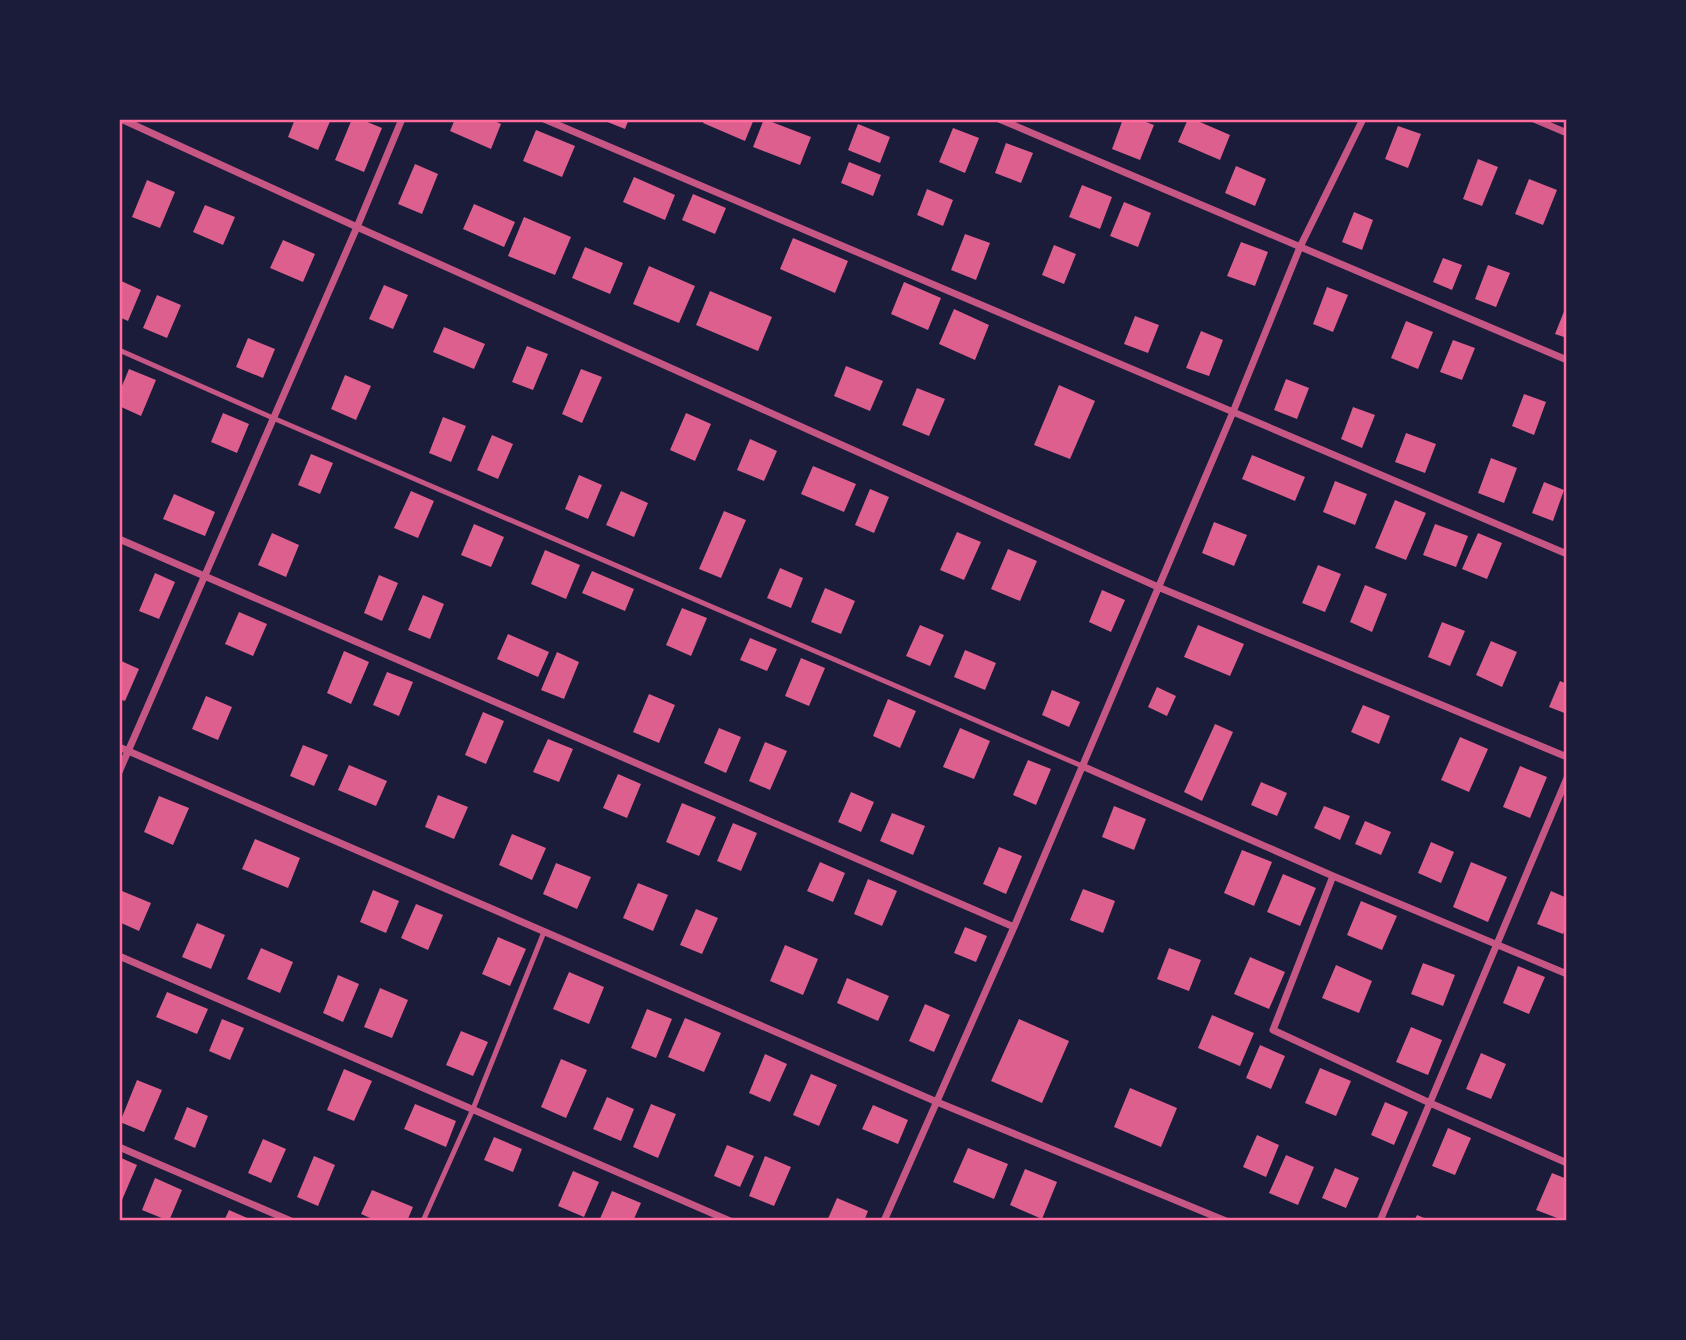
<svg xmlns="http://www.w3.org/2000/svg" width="1686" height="1340" font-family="Helvetica,sans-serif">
<rect width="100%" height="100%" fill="#1b1b3a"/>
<path fill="#dd5f8e" d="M295,119H331L318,150L288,137Z
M352,119H360L382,128L364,172L335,160Z
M455,119H490L501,124L491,149L450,131Z
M600,119H629L625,129Z
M705,119H754L745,141L703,123Z
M764,119L811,137L800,165L753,147Z
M1123,119H1138L1154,125L1140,160L1112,149Z
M1188,119H1193L1230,135L1220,160L1178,142Z
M858,124L890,137L880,163L848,150Z
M1398,126L1421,134L1408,168L1385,159Z
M953,128L979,138L965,173L939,162Z
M536,130L575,146L562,177L523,161Z
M1006,143L1033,153L1021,183L995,173Z
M1478,159L1498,167L1482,206L1463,199Z
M849,162L881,175L873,196L841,183Z
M415,164L438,174L422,214L398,204Z
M1236,166L1266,179L1255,206L1225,193Z
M634,177L675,195L665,220L623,202Z
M1529,179L1557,190L1543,225L1515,214Z
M147,180L175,192L160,228L132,217Z
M1082,185L1112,197L1100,229L1069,217Z
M927,189L953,200L943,226L917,215Z
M693,194L726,208L715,234L682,220Z
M1124,202L1151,213L1138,247L1110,236Z
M474,204L515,222L504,247L463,229Z
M205,205L235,217L223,245L193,232Z
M1354,212L1373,220L1362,250L1342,242Z
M524,217L571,237L555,275L508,256Z
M965,234L990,243L976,280L951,270Z
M793,238L848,261L835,293L780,269Z
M283,240L315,254L303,282L270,268Z
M1241,242L1268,252L1255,286L1227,276Z
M1054,245L1076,254L1064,284L1042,275Z
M585,247L623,263L610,294L572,278Z
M1443,258L1462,265L1452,290L1433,282Z
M1488,265L1510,273L1496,307L1475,299Z
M649,266L695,286L679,323L633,304Z
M119,280L141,290L128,321L119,317Z
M904,282L941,298L928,330L891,314Z
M384,285L408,295L393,329L369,319Z
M1327,287L1348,295L1333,332L1313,324Z
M710,291L772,317L758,351L696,325Z
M157,295L181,305L167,338L143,328Z
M1567,304V338L1555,334Z
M954,309L989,325L975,360L939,344Z
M1135,316L1159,325L1148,353L1124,344Z
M1406,321L1433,332L1418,369L1391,358Z
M444,327L485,344L474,369L433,352Z
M1201,331L1223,340L1209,376L1186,368Z
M248,338L275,349L263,378L236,367Z
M1453,340L1475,348L1462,380L1440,372Z
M527,346L548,354L533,390L512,382Z
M846,366L883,381L870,411L834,396Z
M129,369L156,380L141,416L119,406V393Z
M581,369L602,377L582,423L562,414Z
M345,375L371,386L356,420L331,409Z
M1286,379L1309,388L1297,419L1274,410Z
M1059,385L1095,401L1070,459L1034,445Z
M917,388L945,399L929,436L902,425Z
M1524,394L1546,402L1534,435L1512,426Z
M1353,407L1375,415L1362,448L1341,439Z
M223,413L249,424L237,453L211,442Z
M686,413L711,424L695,461L670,450Z
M443,417L466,426L451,462L429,453Z
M1406,433L1436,444L1425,473L1395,462Z
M492,435L513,444L498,479L477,470Z
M750,439L777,451L764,481L737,470Z
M311,454L333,463L320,494L298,485Z
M1252,455L1305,477L1295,501L1242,479Z
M1491,458L1517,468L1504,503L1478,493Z
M813,466L856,484L844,512L801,494Z
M579,475L602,485L588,519L565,509Z
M1335,481L1367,494L1355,525L1323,512Z
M1544,482L1564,490L1553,521L1532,513Z
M870,489L889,497L874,533L855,525Z
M411,491L434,501L418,538L394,528Z
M621,491L648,503L634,537L606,525Z
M174,494L215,512L205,536L163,519Z
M1395,500L1426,513L1406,560L1375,548Z
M724,511L746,520L721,578L699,569Z
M1214,522L1247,535L1234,566L1202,553Z
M474,524L504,537L491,567L461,555Z
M1435,524L1468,536L1456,567L1423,555Z
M957,532L981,542L964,580L940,570Z
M272,533L299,545L286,577L258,565Z
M1478,533L1502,543L1487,579L1462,569Z
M1008,549L1037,561L1020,601L991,589Z
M545,550L580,565L566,599L531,584Z
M1318,565L1341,574L1325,612L1302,603Z
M780,568L803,578L791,608L767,598Z
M592,571L634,589L625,611L582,593Z
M155,573L175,582L159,619L139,611Z
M379,575L398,583L382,621L364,613Z
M1365,585L1387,594L1372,632L1350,622Z
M825,588L855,601L841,634L811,622Z
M1102,590L1125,600L1111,632L1089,622Z
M423,595L444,604L430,639L408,630Z
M682,608L707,618L691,656L666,645Z
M239,612L267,624L253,656L225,644Z
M1442,622L1465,631L1450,666L1428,657Z
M920,625L944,635L930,666L906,656Z
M1198,625L1244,644L1230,676L1184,657Z
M508,634L549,652L538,677L497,659Z
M750,638L777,649L767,671L740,660Z
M1491,641L1517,652L1502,687L1476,675Z
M965,650L996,663L985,690L954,677Z
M344,651L369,662L351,704L327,693Z
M557,652L579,662L564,699L541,690Z
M801,658L825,668L809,706L785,696Z
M119,660L139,669L125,701L119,699Z
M387,672L413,682L399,716L373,705Z
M1560,681L1567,684V714L1549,707Z
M1157,687L1176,696L1167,716L1148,707Z
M1052,690L1080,702L1069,727L1042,715Z
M649,694L675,705L659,743L633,732Z
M206,696L232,707L218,740L192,729Z
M888,699L916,711L900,748L873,736Z
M1363,705L1390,716L1379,744L1351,732Z
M483,712L504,721L486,764L465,755Z
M1215,724L1233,732L1202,801L1184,792Z
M719,728L741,737L726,773L704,763Z
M960,728L990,741L974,779L943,767Z
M1460,737L1488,749L1469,792L1441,780Z
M548,739L573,749L559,782L533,772Z
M765,742L787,751L770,790L749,781Z
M303,745L328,755L314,786L290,776Z
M1028,760L1051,769L1036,805L1013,795Z
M349,765L387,781L376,806L338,790Z
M1520,766L1547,777L1530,818L1503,807Z
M618,774L641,784L627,818L603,808Z
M1261,782L1287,793L1277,816L1251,805Z
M851,792L874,802L861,832L838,822Z
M438,795L468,807L454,839L425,827Z
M159,796L189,808L173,845L144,832Z
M682,803L716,817L699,856L666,842Z
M1114,806L1146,819L1134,850L1102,837Z
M1324,806L1350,816L1340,840L1314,828Z
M892,813L925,826L913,855L880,841Z
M1365,821L1391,832L1381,855L1355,844Z
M733,823L757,833L741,871L717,861Z
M512,834L546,848L532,880L499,865Z
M255,839L300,858L288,888L242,869Z
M1431,842L1454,852L1441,883L1418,873Z
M999,847L1022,856L1006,894L983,884Z
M1242,850L1272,862L1254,906L1224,893Z
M820,862L845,873L833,902L807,891Z
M1471,862L1507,877L1488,922L1453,907Z
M556,863L591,877L577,909L543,894Z
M1283,874L1316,888L1300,926L1267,912Z
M868,879L897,891L882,926L854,914Z
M638,883L668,895L653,931L623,918Z
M1083,889L1115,901L1103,933L1070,920Z
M373,890L399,901L386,933L360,922Z
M122,891L151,903L139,931L119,922V898Z
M1551,891L1567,898V925L1563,934L1537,924Z
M1361,901L1397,916L1382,950L1347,935Z
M416,904L443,915L428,950L401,938Z
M696,909L718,918L702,954L680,945Z
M197,923L225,935L211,969L182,957Z
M965,927L987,936L976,962L954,953Z
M498,937L526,949L510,986L482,974Z
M785,945L818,959L803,995L770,981Z
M261,948L293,962L280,993L247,979Z
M1169,948L1201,960L1189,991L1157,979Z
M1250,957L1285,972L1269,1009L1234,994Z
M1423,963L1455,975L1443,1006L1411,994Z
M1336,965L1372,981L1359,1013L1322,998Z
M1518,966L1545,977L1529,1014L1503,1003Z
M569,972L604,987L589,1024L553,1009Z
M338,975L359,984L343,1022L323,1013Z
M847,978L889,996L878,1021L837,1003Z
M380,988L408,1000L392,1038L364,1027Z
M167,992L208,1009L197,1034L156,1017Z
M925,1004L950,1015L934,1052L909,1041Z
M647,1009L672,1019L656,1058L631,1048Z
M1212,1015L1254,1033L1240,1066L1198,1048Z
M685,1018L721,1033L704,1072L668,1057Z
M222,1019L244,1028L230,1060L209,1051Z
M1019,1019L1069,1041L1042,1103L991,1081Z
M1411,1027L1442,1040L1428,1075L1396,1062Z
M461,1031L488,1042L473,1076L446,1065Z
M1260,1045L1285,1056L1271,1089L1246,1078Z
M1481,1053L1506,1064L1491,1099L1466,1089Z
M765,1054L787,1064L770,1102L749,1093Z
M561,1059L587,1070L566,1118L541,1107Z
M1320,1068L1351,1081L1336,1116L1305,1103Z
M344,1069L372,1081L354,1121L327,1110Z
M811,1074L837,1085L819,1126L793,1115Z
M137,1080L162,1090L144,1132L120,1122Z
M1130,1088L1177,1108L1161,1147L1114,1127Z
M607,1097L634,1109L621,1141L593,1129Z
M1385,1102L1408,1112L1394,1145L1371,1135Z
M415,1104L456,1121L446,1147L404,1129Z
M651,1104L676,1114L658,1158L633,1147Z
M873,1105L908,1120L898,1144L862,1129Z
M187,1107L208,1116L195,1148L174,1139Z
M1448,1128L1471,1138L1455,1175L1432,1166Z
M1257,1135L1279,1145L1266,1177L1243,1167Z
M494,1137L522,1149L513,1172L484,1160Z
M263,1139L286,1149L271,1183L248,1173Z
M727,1145L754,1156L740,1187L714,1176Z
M968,1148L1008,1164L994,1199L953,1182Z
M1286,1155L1314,1167L1298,1205L1269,1193Z
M314,1156L335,1165L318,1206L297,1197Z
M765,1156L791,1167L774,1206L749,1196Z
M119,1157L137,1165L119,1207Z
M1335,1168L1359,1178L1346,1208L1322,1198Z
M1025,1169L1057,1182L1042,1219L1010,1205Z
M573,1171L599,1182L584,1217L558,1206Z
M1552,1173L1567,1179V1217L1565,1221L1536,1210Z
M155,1178L182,1190L169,1221L142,1210Z
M372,1190L413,1207L407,1221H377L361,1214Z
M612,1191L641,1203L633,1221H599Z
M837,1198L868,1211L864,1221H827Z
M229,1210L254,1221H224Z
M1417,1215L1431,1221H1414Z"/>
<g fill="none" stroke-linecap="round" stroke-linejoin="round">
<path stroke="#c65784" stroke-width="5" d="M119,350L273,418L1082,766
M423,1221L473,1109L544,932"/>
<path stroke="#c65784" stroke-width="7" d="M121,119L357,227L1158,587L1567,757
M544,119L1567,554
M999,119L1567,360
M1534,119L1567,133
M119,539L1014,927
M119,747L937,1102L1226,1221
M1082,766L1333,876L1567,974
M119,772L357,227L402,119
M1333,876L1273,1030L1430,1103L1567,1163
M119,956L730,1221
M119,1147L291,1221
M884,1221L1014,927L1233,412L1300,247L1363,119
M1380,1221L1567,778"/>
</g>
<rect width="1686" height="1340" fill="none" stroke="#1b1b3a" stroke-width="242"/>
<rect x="121" y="121" width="1444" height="1098" fill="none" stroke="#ff6b9d" stroke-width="2.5"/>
</svg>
